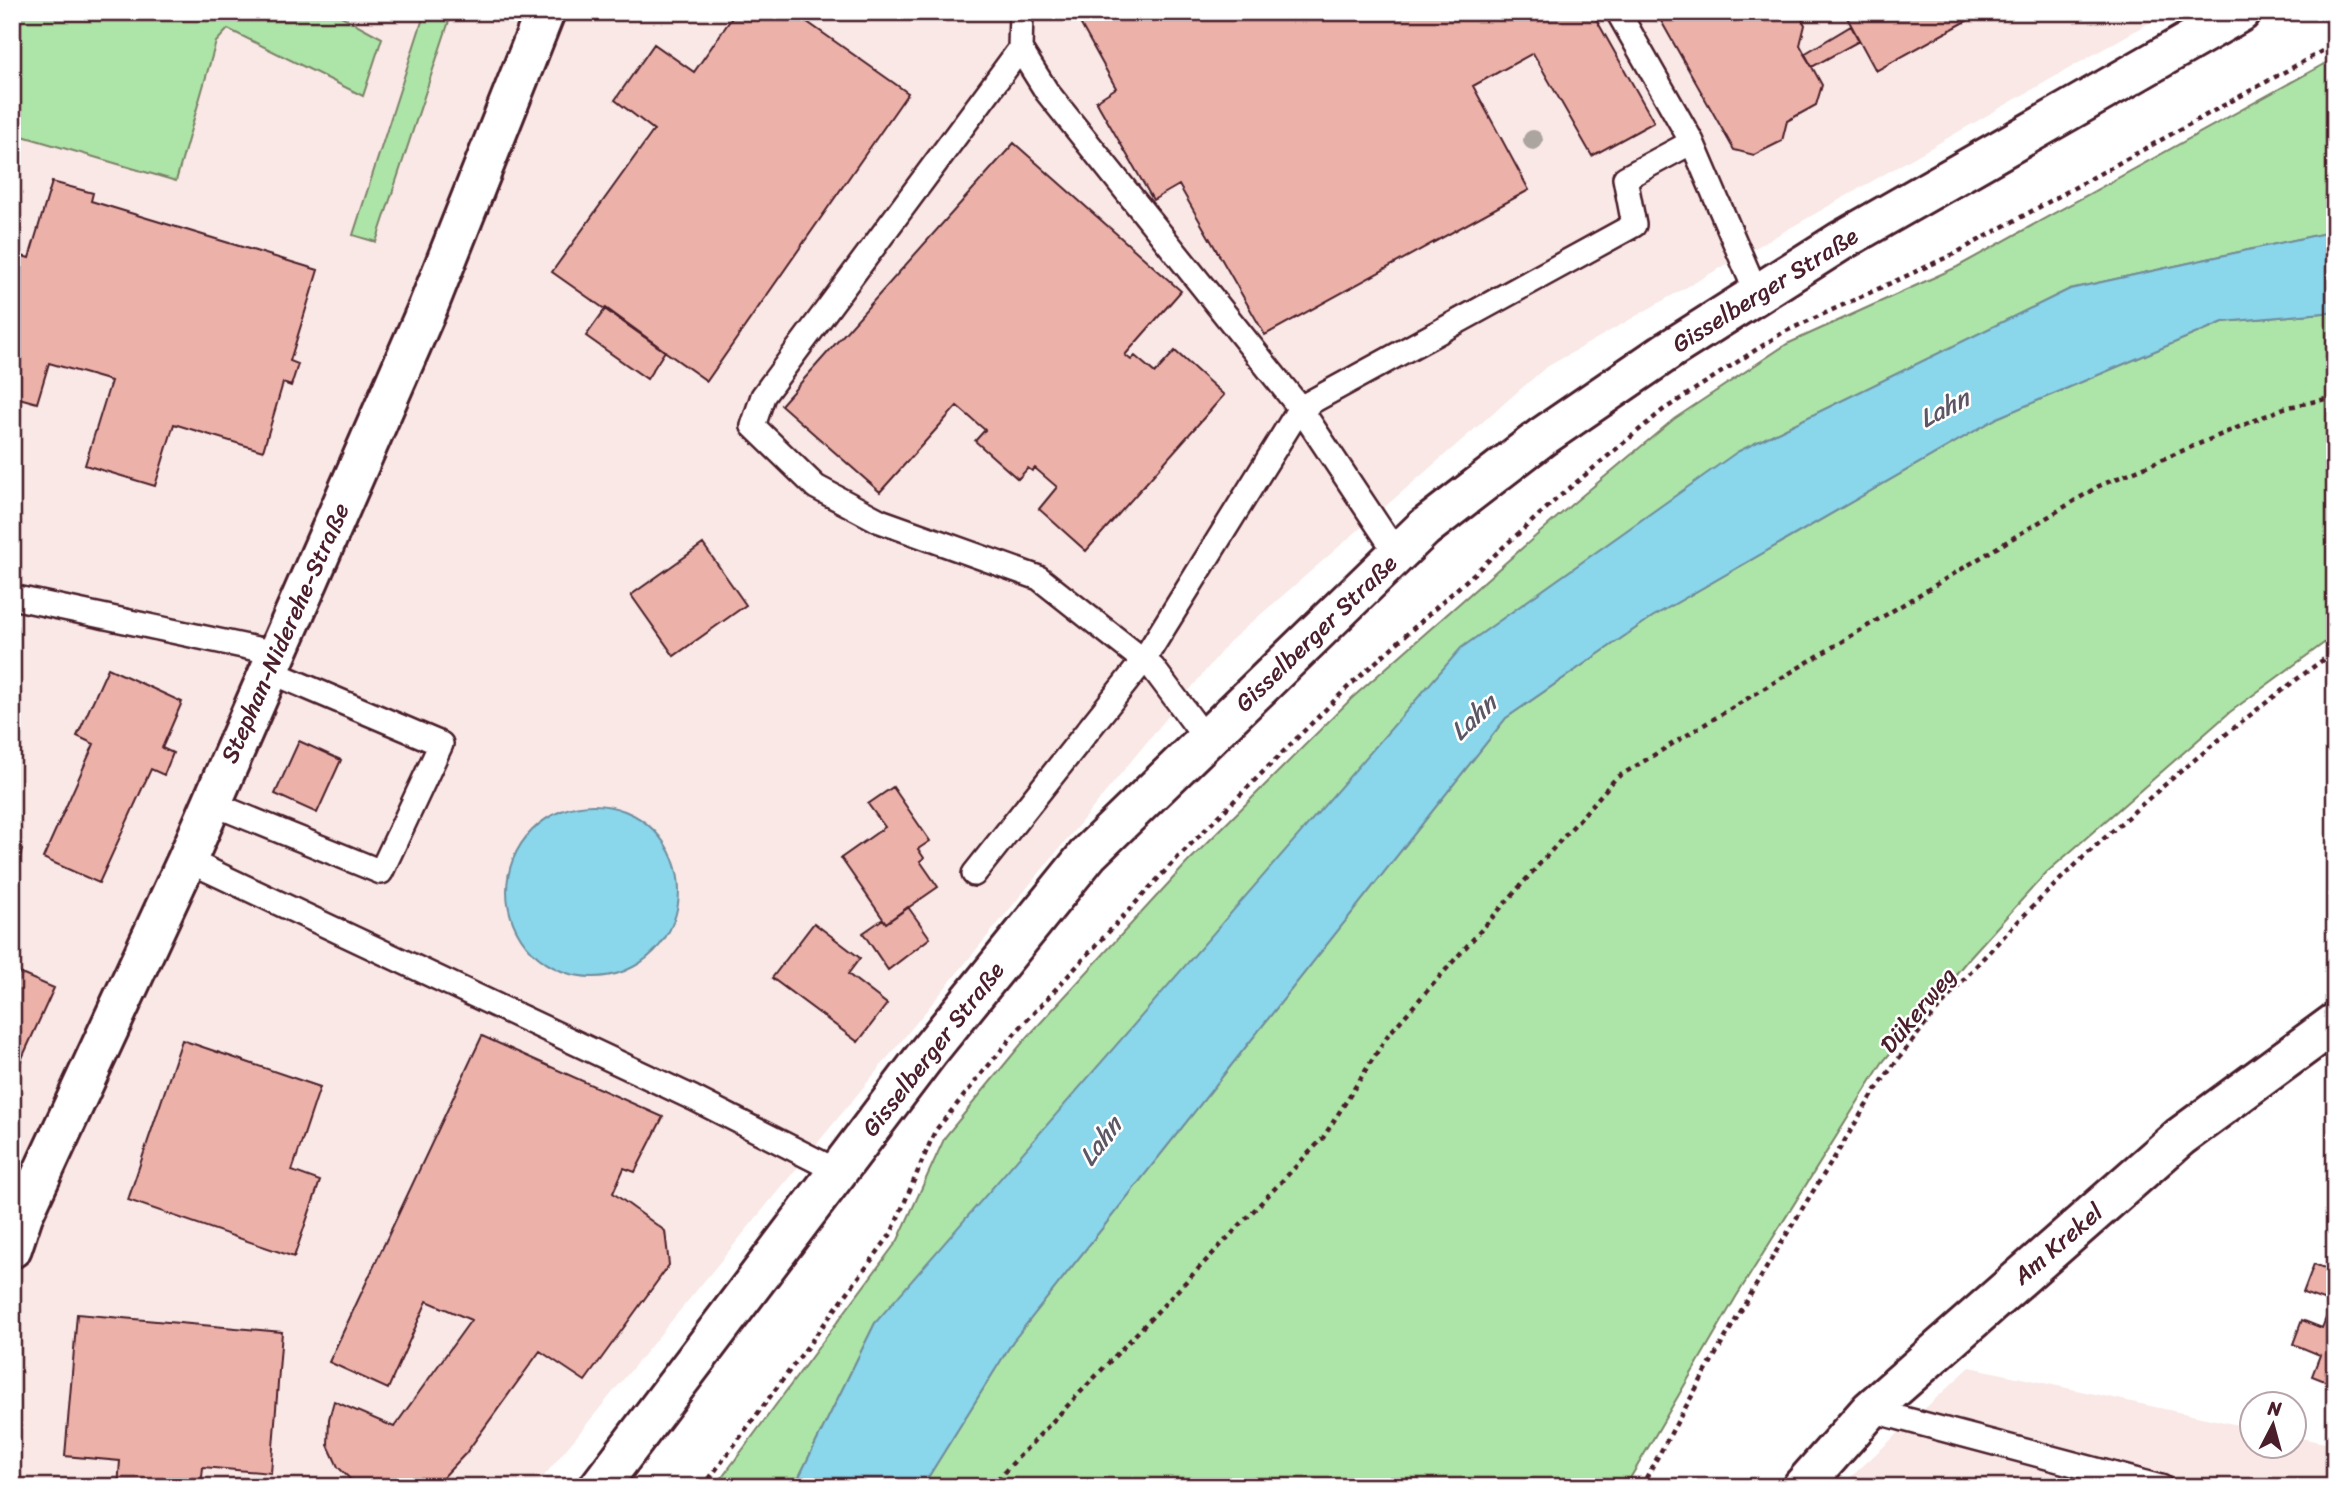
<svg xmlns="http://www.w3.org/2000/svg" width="2347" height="1499" font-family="Sriracha,sans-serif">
<rect width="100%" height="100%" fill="#fff"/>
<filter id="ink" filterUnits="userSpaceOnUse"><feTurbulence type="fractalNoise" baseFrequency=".0143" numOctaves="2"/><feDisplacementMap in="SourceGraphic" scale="14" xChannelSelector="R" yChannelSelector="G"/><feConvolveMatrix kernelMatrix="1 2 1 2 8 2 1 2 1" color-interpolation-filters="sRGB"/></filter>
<g filter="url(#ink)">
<path fill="#f9e8e5" d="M12,12H2168L1545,368L1229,642L535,1487H12Z
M1970,1367L2252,1428V1446H2294L2295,1437L2335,1445V1487H1840Z"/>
<path fill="#ade4a7" stroke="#7c8269" stroke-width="2" d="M12,12H334L382,38L363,96L228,29L216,42L176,181L12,133Z
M425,12H452L376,242L353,235Z
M2335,58V231L2070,289L1737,452L875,1323L794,1487H715L898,1240L945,1137L1023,1042L1187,863L1352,698L1571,505L1674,419L1787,344L1957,267Z
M2335,312V635L2230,712L2046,873L1970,957L1882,1063L1736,1297L1625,1487H922L1013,1341L1506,718L1652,617L1999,417L2223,322Z"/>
<path fill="#8ad6ea" stroke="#708d9e" stroke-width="2" d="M2335,231V312L2223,322L1999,417L1652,617L1506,718L1013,1341L922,1487H794L875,1323L1461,648L1737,452L2070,289Z
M507 891a86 86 0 1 1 172 0a86 86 0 1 1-172 0Z"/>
<path fill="#ecb2a9" stroke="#4a1f2b" stroke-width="2" d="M736,12H793L908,93L707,381L552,272L654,130L615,100L654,44L694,72Z
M1074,12H1592L1654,122L1592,156L1533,53L1473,86L1529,190L1265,335L1179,185L1153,200L1096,101L1116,88Z
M1656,12H1798L1805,25L1800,45L1822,85L1816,105L1787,121L1782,141L1754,155L1734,150Z
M1844,12H1983L1876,71Z
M1851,26L1859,41L1812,67L1804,54Z
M1014,143L1181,291L1125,355L1131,360L1135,356L1155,373L1175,351L1224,395L1086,551L1039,509L1057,487L1035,468L1032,471L1028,468L1018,479L975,441L985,430L957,406L880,492L781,405Z
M52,182L93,193L91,201L318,270L290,361L298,364L291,386L283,383L263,451L174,424L155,486L85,465L111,381L49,363L37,403L12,396V253L29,258Z
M606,308L665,351L647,379L586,336Z
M703,544L746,605L674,656L631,595Z
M108,668L182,702L162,748L173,753L164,775L151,769L99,883L43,858L94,744L77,736Z
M299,741L341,760L317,813L275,794Z
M893,787L930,841L918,849L924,858L920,861L938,887L886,923L841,858L885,827L868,804Z
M12,847L22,849L17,869L12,868Z
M908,907L930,938L888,970L863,933L883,919L886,923Z
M814,923L860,958L848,974L887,1004L858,1042L772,978Z
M12,970L54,988L12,1080Z
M482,1036L663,1117L635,1172L624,1168L613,1193L665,1231L669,1265L585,1381L540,1351L466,1453L438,1483L432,1487H358L338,1467L328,1445L329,1419L334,1401L394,1427L471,1320L427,1301L388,1389L329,1362Z
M182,1040L320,1087L292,1171L320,1181L294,1257L128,1200Z
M2314,1264L2335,1272V1385L2312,1376L2320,1355L2293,1344L2302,1320L2322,1328L2332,1303L2303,1293Z
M77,1314L282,1332L271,1473L203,1467L201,1487H118L120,1461L65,1456Z"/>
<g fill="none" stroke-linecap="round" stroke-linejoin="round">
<g stroke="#4a1f2b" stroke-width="28">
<path id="service" d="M1021,12L1020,49L1047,92L1300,408L1397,554
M1020,49L763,396L753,426L816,487L880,521L1039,578L1153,668L1206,739
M1692,142L1757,294
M12,597L276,653
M211,803L381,872L441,744L269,671
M187,860L693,1098L839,1172
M974,874L1143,661L1300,408L1634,225L1625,178L1692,142L1618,12
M1870,1410L2161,1487"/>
</g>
<g stroke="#4a1f2b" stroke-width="44">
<path id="minor" d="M12,1248L23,1215L187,860L428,307L545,12
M1802,1487L1870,1410L2180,1137L2335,1023"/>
</g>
<g stroke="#4a1f2b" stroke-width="44">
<path id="secondary" d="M599,1487L929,1051L1089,853L1424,528L1542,437L1669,350L1841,241L2241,12"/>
</g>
<path stroke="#4a1f2b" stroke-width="4.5" stroke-dasharray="5 5" stroke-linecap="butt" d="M703,1487L891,1234L935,1131L1016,1032L1179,856L1347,688L1560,496L1663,410L1782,333L1954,254L2335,44
M990,1487L1323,1138L1388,1035L1616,778L2099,486L2284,408L2335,397
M1641,1487C1699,1382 1758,1279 1822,1177C1845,1142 1865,1104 1890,1070C2007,913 2177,766 2335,651"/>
<use href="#service" stroke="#fff" stroke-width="23"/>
<use href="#minor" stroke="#fff" stroke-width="38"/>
<use href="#secondary" stroke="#fff" stroke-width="38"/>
</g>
<circle fill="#aca49f" cx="1533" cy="140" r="10"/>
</g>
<g text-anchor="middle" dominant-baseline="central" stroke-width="5" stroke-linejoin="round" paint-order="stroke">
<g font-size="24" fill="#4a1f2b" stroke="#fff">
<text transform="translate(1765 290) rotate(-32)">Gisselberger Straße</text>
<text transform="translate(285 633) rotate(-66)">Stephan-Niderehe-Straße</text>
<text transform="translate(1316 633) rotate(-44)">Gisselberger Straße</text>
<text transform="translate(1918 1010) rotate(-50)">Dükerweg</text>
<text transform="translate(933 1049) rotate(-52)">Gisselberger Straße</text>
<text transform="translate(2058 1244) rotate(-41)">Am Krekel</text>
</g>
<g font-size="26" font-style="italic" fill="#5d5664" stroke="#fff">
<text transform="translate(1944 408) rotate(-28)">Lahn</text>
<text transform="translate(1473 717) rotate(-44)">Lahn</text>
<text transform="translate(1100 1141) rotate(-53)">Lahn</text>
</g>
</g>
<rect width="2347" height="1499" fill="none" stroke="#fff" stroke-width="42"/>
<rect x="21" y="21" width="2305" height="1457" fill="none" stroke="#4a1f2b" stroke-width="2.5" filter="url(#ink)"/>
<g transform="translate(2273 1425) rotate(6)"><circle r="33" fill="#ffffff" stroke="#b7a5aa" stroke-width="2"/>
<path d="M0-5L12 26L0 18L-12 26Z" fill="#4a1f2b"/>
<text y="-10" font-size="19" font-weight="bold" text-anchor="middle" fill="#4a1f2b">N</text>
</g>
</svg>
